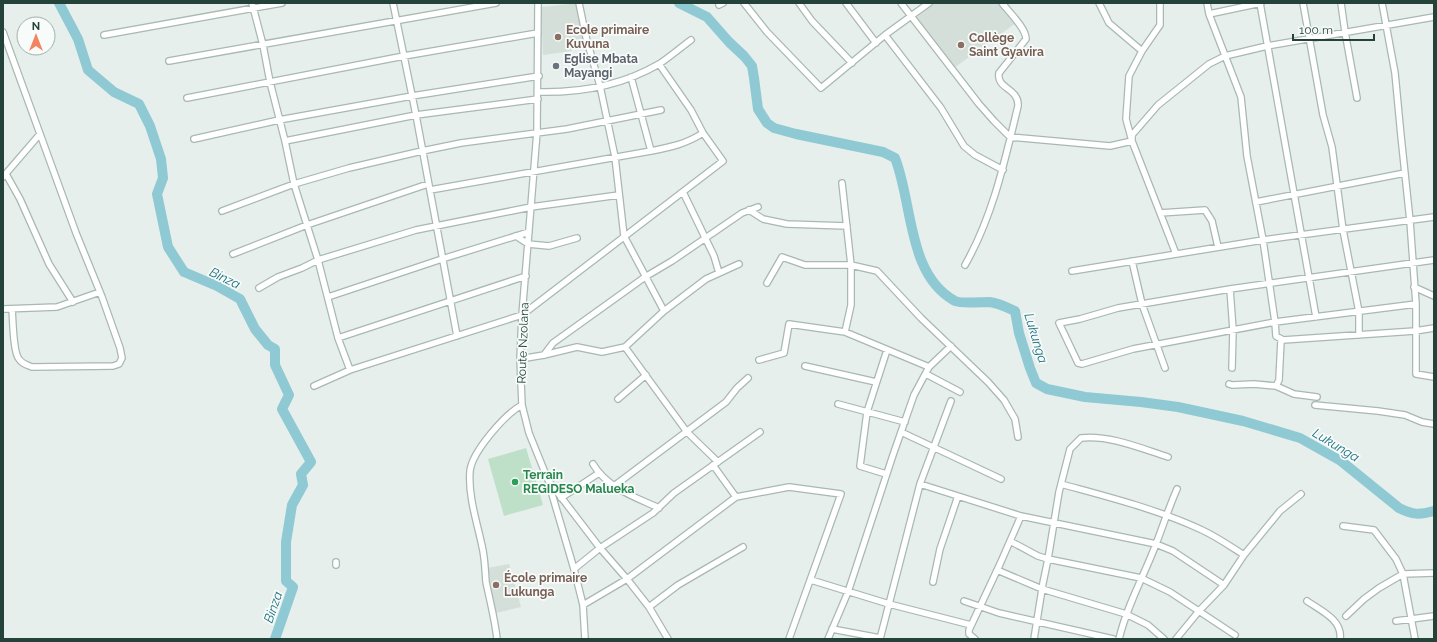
<svg xmlns="http://www.w3.org/2000/svg" width="1437" height="642" font-family="Raleway,sans-serif">
<rect width="100%" height="100%" fill="#e6efeb"/>
<path fill="#d4dfda" d="M579,3L585,42L571,44L572,51L543,55L541,7Z
M935,3H1000L1016,23L954,68L916,18Z
M509,564L521,607L496,613L487,568Z"/>
<path fill="#bfe0c8" d="M526,448L543,505L504,516L488,459Z"/>
<g fill="none" stroke-linecap="round" stroke-linejoin="round">
<path stroke="#8ec9d4" stroke-width="10" d="M59,3L78,39L88,70L114,92L139,104L150,126L161,159L163,178L157,194L168,247L184,272L217,286L240,299L255,329L268,345L275,349V365L289,395L282,409L311,462L301,474L303,485L292,505L286,542V581L293,587L275,639
M679,3L707,17L729,42L744,56L752,66L754,78L758,109L767,123L774,128L796,134L883,152L895,158C913,203 907,275 955,301C962,304 981,302 989,302C999,303 1006,307 1015,311L1019,333L1030,368L1036,383L1047,389L1085,397L1141,402L1178,407L1243,421L1300,438L1341,461L1399,508C1413,515 1419,515 1434,511"/>
<g stroke="#a8b8b2" stroke-width="8">
<path id="street" d="M252,3L263,45L270,82L285,141L294,184L318,260L338,338L350,370
M393,3L416,115L457,336
M538,3L537,132L522,315L520,359L522,405L529,433L548,480L600,548L627,579L649,607L668,639
M579,3L586,37L600,86L615,157L624,236L664,311
M744,3L767,32L821,88L885,35L929,3
M799,3L812,21L852,63
M846,3L876,43
M901,3L979,104L994,121L1010,137L1110,146L1132,141
M1099,3L1109,23L1142,51
M1160,3V25L1142,51L1129,76L1126,119L1132,141L1176,254
M1207,3L1209,14L1241,97L1247,156L1263,240L1275,322L1276,336L1283,340L1415,331L1434,328
M1260,3L1316,317
M1303,3L1323,115L1332,147L1343,230L1359,312V335
M1341,3L1345,32L1357,98
M1382,3L1395,73L1401,136L1410,221L1416,304V374L1434,377
M719,5L723,3
M1209,14L1261,3
M3,32L76,233L102,297L120,348L122,358L119,364L113,366L32,367C27,365 22,364 19,359C13,352 13,320 12,309
M104,35L282,3
M885,35L941,108L964,146L975,155L1003,170
M169,61L496,3
M631,77L651,151
M538,92C580,93 623,85 659,64C670,57 680,48 691,40
M187,98L404,56L538,33
M194,139L279,120L412,96L539,76
M285,141L416,115L538,99
M1132,141V135L1158,105L1209,64L1225,56L1267,46L1434,17
M6,174L20,199L49,264L73,302
M3,177L40,134
M842,183L851,265V305L845,332
M430,190L651,151C671,147 686,144 703,133
M683,192L714,256L719,273
M1256,202L1405,173
M749,210L763,219L787,224L847,226
M222,211L294,184L349,168L422,151L461,143L567,129L661,110
M1160,213L1205,210L1212,221L1218,247
M516,236L528,244L549,246L577,238
M233,254L307,225L428,184
M1132,261L1142,304L1165,368
M965,265C993,216 1005,160 1018,106C1019,88 996,89 999,73L1026,39C1026,28 1009,12 1002,3
M1072,271L1263,240L1434,217
M767,283L782,257L805,265H851L877,271L921,318L988,382L1004,400L1015,419L1018,437
M1414,287L1434,296
M259,288L278,277L302,268L318,260L416,230L531,207L619,195
M1230,289L1233,330L1232,368
M328,297L442,259L529,232
M1416,304L1275,322L1133,349L1082,364L1078,363L1059,323L1080,319L1118,308L1230,289L1434,260
M3,309L57,307L100,292
M338,338L526,276
M625,347L687,432L718,462
M544,355L553,343L645,277L672,261L742,213L758,207
M520,359L544,355L577,347L602,352L625,347L664,311L706,279L739,264
M759,360L784,353L789,324L845,332L929,367
M805,366L876,382
M926,374L960,392
M1229,384L1232,385L1254,384L1276,386L1294,394L1317,397
M314,386L350,370L522,315L723,161L703,133L691,110L659,64
M1276,386L1279,380L1281,340
M618,399L646,375
M838,404L905,422
M1315,405L1378,411L1405,415L1422,422L1434,424
M901,432L1001,479
M593,464C607,488 635,497 659,508
M713,465L736,497L789,487L841,494L789,639
M886,474L860,466L867,412L887,350
M549,484L574,569L583,605L585,639
M920,484L1021,516L1156,544L1173,551L1224,585
M1061,484C1108,497 1157,509 1202,530C1217,537 1230,546 1244,555
M614,486L726,402L737,388L748,378
M561,498L599,473
M1343,526L1374,530L1396,559L1403,574L1415,639
M1010,541L1038,556L1048,559L1141,578L1170,592L1235,635
M336,562V565
M574,569L600,548L653,513L674,493L760,432
M997,570L1042,589L1126,614L1148,625L1164,639
M811,580L889,604L971,625
M933,582L940,549L958,496
M964,601L999,613L1113,639
M1307,601C1320,610 1343,620 1340,639
M583,605L627,579L736,497
M649,607L678,585L743,547
M1346,616L1364,599L1379,588L1403,574L1434,573
M1396,621L1434,616
M832,629L880,638
M497,639C495,620 490,601 486,582C485,570 485,558 482,546C477,522 468,496 470,471C472,452 505,414 522,405
M828,639L848,592L893,455L914,395L929,367L951,346
M880,639L920,484L951,401
M975,639L969,634V630L1000,564L1021,516
M1034,639L1043,583L1048,559L1059,492L1070,449L1081,438C1110,435 1140,448 1168,457
M1119,639C1127,605 1144,576 1156,544C1163,526 1169,507 1177,489
M1176,639L1199,611L1224,585L1244,555L1280,511L1301,494"/>
</g>
<use href="#street" stroke="#fff" stroke-width="5.5"/>
</g>
<g fill="#8d6e63" stroke="#f7fbf9" stroke-width="1.5">
<circle cx="558" cy="37" r="4"/>
<circle cx="961" cy="45" r="4"/>
<circle cx="496" cy="585" r="4"/>
</g>
<circle fill="#6b7280" stroke="#f7fbf9" stroke-width="1.5" cx="556" cy="66" r="4"/>
<circle fill="#2e9e5b" stroke="#f7fbf9" stroke-width="1.5" cx="515" cy="482" r="4"/>
<g text-anchor="middle" dominant-baseline="central" stroke-width="3.5" stroke-linejoin="round" paint-order="stroke">
<g font-size="12" font-weight="bold" fill="#785e54" stroke="#f7fbf9" text-anchor="start">
<text x="566" y="30">Ecole primaire<tspan x="566" dy="14">Kuvuna</tspan></text>
<text x="969" y="38">Collège<tspan x="969" dy="14">Saint Gyavira</tspan></text>
<text x="504" y="578">École primaire<tspan x="504" dy="14">Lukunga</tspan></text>
</g>
<g font-size="12" font-weight="bold" fill="#5b616d" stroke="#f7fbf9" text-anchor="start">
<text x="564" y="59">Eglise Mbata<tspan x="564" dy="14">Mayangi</tspan></text>
</g>
<g font-size="12" fill="#24423a" stroke="#f7fbf9">
<text transform="translate(523 343) rotate(-88)">Route Nzolana</text>
</g>
<g font-size="12" font-weight="bold" fill="#27864d" stroke="#f7fbf9" text-anchor="start">
<text x="523" y="475">Terrain<tspan x="523" dy="14">REGIDESO Malueka</tspan></text>
</g>
<g font-size="13" font-style="italic" fill="#1c6f80" stroke="#f7fbf9">
<text transform="translate(225 278) rotate(26)">Binza</text>
<text transform="translate(1036 338) rotate(73)">Lukunga</text>
<text transform="translate(1336 445) rotate(31)">Lukunga</text>
<text transform="translate(273 607) rotate(-71)">Binza</text>
</g>
</g>
<rect width="1437" height="642" fill="none" stroke="#24423a" stroke-width="8"/>
<g transform="translate(36 36)"><circle r="19" fill="#f7fbf9" stroke="#a3b1ad"/>
<path d="M0-3L7 15L0 10L-7 15Z" fill="#f4845f"/>
<text y="-6" font-size="11" font-weight="bold" text-anchor="middle" fill="#24423a">N</text>
</g>
<path d="M1293 34v6h81v-6" fill="none" stroke="#24423a" stroke-width="2"/>
<text x="1299" y="34" font-size="12" fill="#24423a" stroke="#f7fbf9" stroke-width="3" paint-order="stroke">100 m</text>
</svg>
